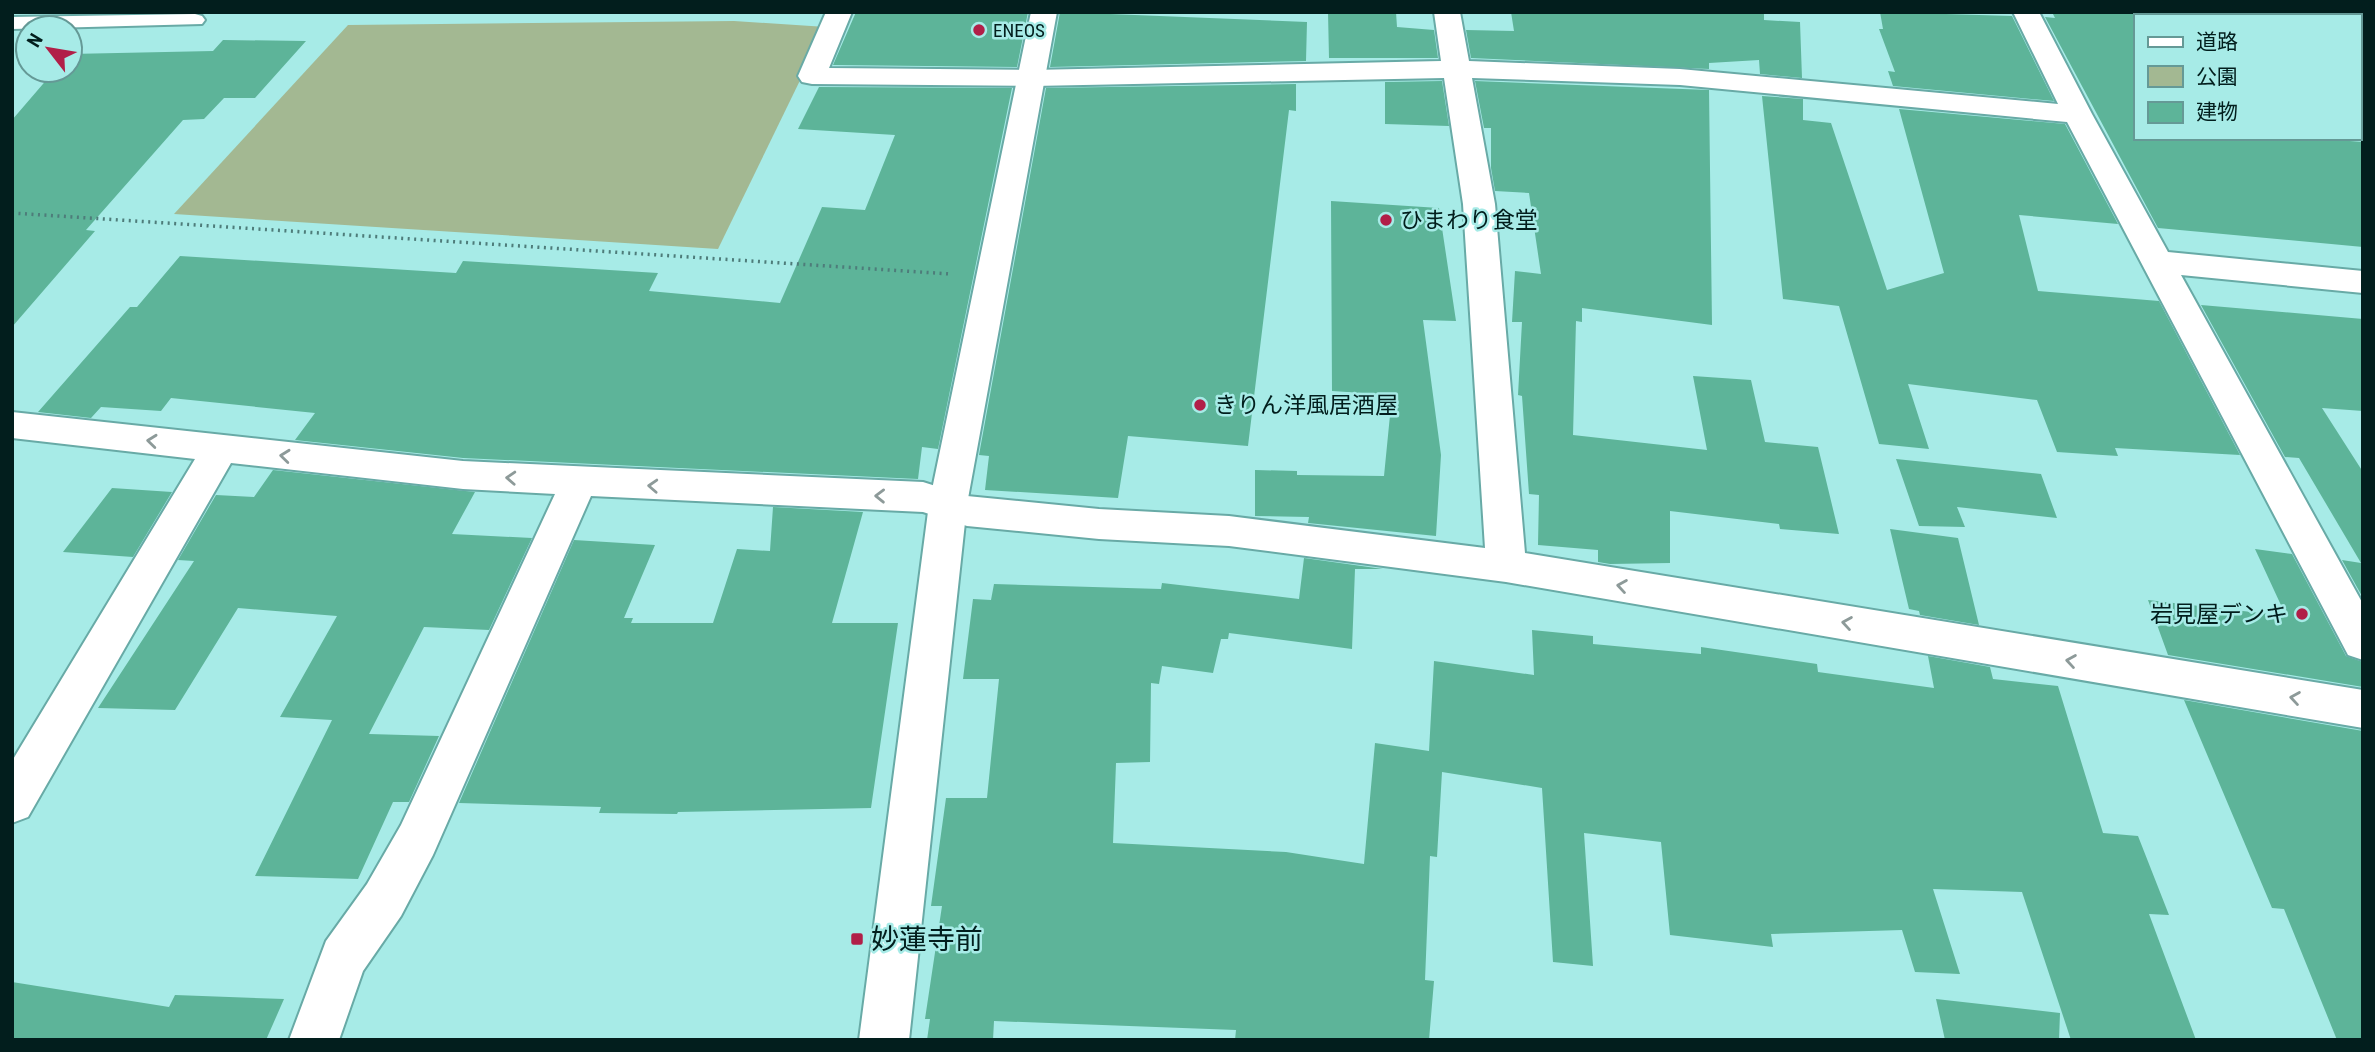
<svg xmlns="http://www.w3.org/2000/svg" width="2375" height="1052" font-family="'Roboto Condensed','Noto Sans JP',sans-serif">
<rect width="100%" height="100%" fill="#a7ebe7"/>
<path fill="#a3b892" d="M734,21L826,27L718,249L174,214L348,25Z"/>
<path fill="#5db499" d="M856,12H1028L1017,67L833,65Z
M1060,12L1307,22L1306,61L1050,67Z
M1328,12H1396L1397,27L1434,30L1438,58H1329Z
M1511,12H1764V20L1800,22L1802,78L1760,74L1759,60L1709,63V69L1471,58L1466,30L1514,31Z
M1880,12L2012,16L2054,101L1893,86L1888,71L1895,72L1879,29H1883Z
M2052,12H2135V138H2310L2363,142V247L2158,228L2045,17L2055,18Z
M223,40L306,41L255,98H224L204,119L183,120L86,230L95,231L12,327V120L55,70H70V54L213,51Z
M1442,81L1449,126L1385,124V82Z
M1475,81L1709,90L1712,325L1582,308V322L1576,321L1573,435L1707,450L1693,376L1751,380L1765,442L1818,447L1839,534L1780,529L1779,524L1670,511V563L1610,564L1598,562V550L1538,545L1539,495L1529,494L1522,396L1518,395L1522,322H1512L1515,271L1541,274L1529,193L1495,191L1491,168V128H1484Z
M1296,84V111L1289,110L1248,446L1128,436L1118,498L985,490L989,456L979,455L1046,88Z
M819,87L1012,88L938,449L922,447L918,479L463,458L295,440L315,413L171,398L161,411L101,407L91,418L38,412L130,307H137L180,256L456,273L463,261L658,273L649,291L780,303L822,207L865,210L895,135L798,129Z
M1762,96L1803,99V120L1831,123L1887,290L1944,273L1899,109L2065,124L2118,224L2019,215L2038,291L2159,301L2240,455L2115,448L2118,456L2057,452L2037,400L1908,384L1929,449L1879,444L1839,306L1783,299Z
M1331,201L1439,208L1456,321L1423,320L1441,455L1436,536L1308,523L1309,517L1255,516V470L1297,471V475L1384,476L1392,395L1332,391Z
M2201,305L2363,319V411L2322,408L2363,472V598L2342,560L2361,563L2299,458L2285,457Z
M1896,459L2041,474L2057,518L1957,507L1965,527L1919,526Z
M273,470L475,492L452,534L532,538L489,630L424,627L369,734L439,736L409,802H393L358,879L255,876L332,720L280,717L337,616L238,608L175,710L98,708L194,561L178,560L216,495L254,497Z
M112,488L172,492L133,557L63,552Z
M773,507L863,512L832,623H898L871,808L678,812L677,814L599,813L601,807L459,803L574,540L655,545L624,618H633L631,623H713L737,549L770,551Z
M1890,529L1958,538L1979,625L1920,615L1919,611L1909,609Z
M2255,549L2292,554L2346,656L2363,662V687L2168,655L2148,600L2286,616Z
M1304,558L1383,569H1355L1352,649L1229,633L1228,639H1221L1213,673L1162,666L1159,684L1151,683L1150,762L1116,763L1113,843L1286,852L1364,864L1375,743L1429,751L1434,661L1534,675L1532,630L1593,636V644L1701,654V647L1817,664L1818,672L1934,688L1928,656L1990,667L1993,679L2058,686L2103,833L2138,836L2169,915L2149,914L2196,1040H2071L2022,892L1933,889L1960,974L1915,972L1902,930L1771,934L1773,947L1670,935L1661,842L1584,833L1593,966L1553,962L1542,788L1442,772L1437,857L1430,856L1425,980L1434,981L1429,1040H1235L1236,1030L994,1021L993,1040H927L930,1019H925L942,906H931L946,798H987L999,679H963L973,599L991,600L994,584L1161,589L1162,583L1299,599Z
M2184,700L2363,731V1040H2337L2284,909L2272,908Z
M12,982L169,1007L175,995L284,999L266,1040H12Z
M1936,999L2060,1013L2059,1040H1945Z"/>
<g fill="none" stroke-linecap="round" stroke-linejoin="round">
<g stroke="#68aaa6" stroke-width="4">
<path id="service" d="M195,14L202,16L205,20L202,24L12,29V17Z"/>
</g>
<g stroke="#68aaa6" stroke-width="4">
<path id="minor" d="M826,12H852L829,68L1033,70L1441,61L1434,12H1460L1469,61L1680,69L2058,104L2013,12H2039L2092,114L2168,252L2363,271V293L2181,275L2363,604V660L2348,655L2067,122L1680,85L1472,78L1495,204L1525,553L2363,690V728L1506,582L1229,546L1099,539L967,526L923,512L591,496L433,855L401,916L363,971L339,1040H289L326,941L367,884L401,825L555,494L463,489L231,463L28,817L12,823V761L195,459L12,438V412L463,461L923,482L967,496L1099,509L1229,516L1485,548L1463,204L1444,78L1033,86L812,84L802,82L798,76Z"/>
</g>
<g stroke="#68aaa6" stroke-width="4">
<path id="tertiary" d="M1031,12H1057L967,504L909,1040H859L929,504Z"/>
</g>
<g stroke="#68aaa6" stroke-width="4">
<path id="trunk" d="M2313,12H2340L2342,16H2315Z
M2359,43L2363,44V63L2359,62Z"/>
</g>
<path stroke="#4e7c7a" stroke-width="3.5" stroke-dasharray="2 4.5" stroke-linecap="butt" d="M12,213L951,274"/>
<use href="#service" fill="#fff" fill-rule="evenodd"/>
<use href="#minor" fill="#fff" fill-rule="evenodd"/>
<use href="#tertiary" fill="#fff" fill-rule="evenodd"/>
<use href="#trunk" fill="#fff" fill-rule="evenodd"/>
</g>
<defs><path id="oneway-chevron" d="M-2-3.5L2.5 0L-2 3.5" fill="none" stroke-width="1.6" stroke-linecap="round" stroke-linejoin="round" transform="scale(1.75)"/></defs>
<g stroke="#8d9a99">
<use href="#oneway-chevron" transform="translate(152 441) rotate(-174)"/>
<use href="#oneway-chevron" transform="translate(285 456) rotate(-174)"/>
<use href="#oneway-chevron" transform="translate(511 478) rotate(-177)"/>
<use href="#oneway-chevron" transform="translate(653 486) rotate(-177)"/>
<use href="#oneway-chevron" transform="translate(880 496) rotate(-179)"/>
<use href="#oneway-chevron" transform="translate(1622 586) rotate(-171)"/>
<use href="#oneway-chevron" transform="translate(1847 623) rotate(-171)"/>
<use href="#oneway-chevron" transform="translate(2071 661) rotate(-171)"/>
<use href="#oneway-chevron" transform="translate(2295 698) rotate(-171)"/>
</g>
<g fill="#b11f48" stroke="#a7ebe7" stroke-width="2.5">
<circle cx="979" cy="30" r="7"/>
<circle cx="1386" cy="220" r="7"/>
<circle cx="1200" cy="405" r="7"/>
<circle cx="2302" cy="614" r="7"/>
<rect x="850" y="932" width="14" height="14" rx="3.5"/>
</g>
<g text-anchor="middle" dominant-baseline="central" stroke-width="5" stroke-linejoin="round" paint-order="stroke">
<g font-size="19" fill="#021e1d" stroke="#a7ebe7" text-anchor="start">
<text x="993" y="30">ENEOS</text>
</g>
<g font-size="23" fill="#021e1d" stroke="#a7ebe7" text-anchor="start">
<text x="1400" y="220">ひまわり食堂</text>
<text x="1214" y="405">きりん洋風居酒屋</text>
<text x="2288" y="614" text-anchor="end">岩見屋デンキ</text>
</g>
<g font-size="28" fill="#021e1d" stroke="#a7ebe7" text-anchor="start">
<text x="871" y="939">妙蓮寺前</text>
</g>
</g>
<rect width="2375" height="1052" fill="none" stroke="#021e1d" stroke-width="28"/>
<rect x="2134" y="14" width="228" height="126" fill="#a7ebe7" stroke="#659996" stroke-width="2"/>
<rect x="2148" y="37" width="35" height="10" fill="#ffffff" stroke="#659996" stroke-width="2"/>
<text x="2196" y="49" font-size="21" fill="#021e1d">道路</text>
<rect x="2148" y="66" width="35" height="21" fill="#a3b892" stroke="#659996" stroke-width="2"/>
<text x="2196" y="84" font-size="21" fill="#021e1d">公園</text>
<rect x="2148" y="102" width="35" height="21" fill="#5db499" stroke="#659996" stroke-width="2"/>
<text x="2196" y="119" font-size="21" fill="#021e1d">建物</text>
<g transform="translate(49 49) rotate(301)"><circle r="33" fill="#a7ebe7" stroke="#659996" stroke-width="2"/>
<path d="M0-5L12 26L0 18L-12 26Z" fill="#b11f48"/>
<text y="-10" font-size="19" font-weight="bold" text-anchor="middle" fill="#021e1d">N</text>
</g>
</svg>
